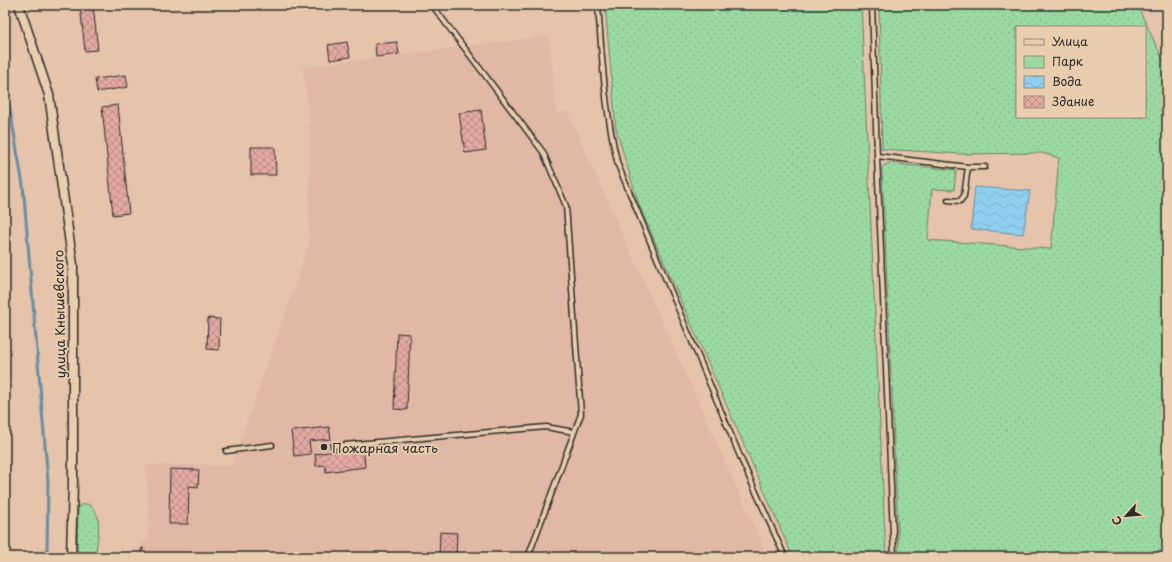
<svg xmlns="http://www.w3.org/2000/svg" width="1172" height="562" font-family="'Playpen Sans',sans-serif">
<defs>
<pattern id="green-dots" width="8" height="8" patternUnits="userSpaceOnUse"><rect width="8" height="8" fill="#9bd9a2"/><path d="M2 2h.1M6 6h.1" fill="none" stroke="#86ba8c" stroke-width="1.8" stroke-linecap="round"/></pattern>
<pattern id="water-waves" width="16" height="10" patternUnits="userSpaceOnUse"><rect width="16" height="10" fill="#8fcff0"/><path d="M0 5q4-4 8 0t8 0" fill="none" stroke="#7cb2ce"/></pattern>
<pattern id="building-cross-hatch" width="8" height="8" patternUnits="userSpaceOnUse"><rect width="8" height="8" fill="#e3a9a2"/><path d="M0 0l8 8M0 8l8-8" fill="none" stroke="#b88a84"/></pattern>
</defs>
<rect width="100%" height="100%" fill="#e6c3ab"/>
<filter id="ink" filterUnits="userSpaceOnUse"><feTurbulence type="fractalNoise" baseFrequency=".025" numOctaves="2"/><feDisplacementMap in="SourceGraphic" scale="8" xChannelSelector="R" yChannelSelector="G"/><feConvolveMatrix kernelMatrix="1 2 1 2 8 2 1 2 1" color-interpolation-filters="sRGB"/></filter>
<g filter="url(#ink)">
<path fill="#e1b8a6" d="M549,36L556,113L567,111L768,557H131L148,538L149,513L146,465H232L309,245L310,124L303,67Z"/>
<path fill="url(#green-dots)" stroke="#638266" fill-rule="evenodd" d="M605,5H861L886,557H793L639,205L616,129Z
M879,5H1137L1167,68V557H899L882,167L888,163L956,170L954,190L932,189L928,240L1051,249L1059,158L1042,153L961,154L882,149ZM1017,27H1145V117H1017Z
M87,504C105,512 97,537 96,553L92,557H77L78,507L81,505Z"/>
<path fill="url(#water-waves)" stroke="#678da1" d="M975,187L1030,191L1023,234L971,229Z"/>
<g fill="none" stroke-linecap="round" stroke-linejoin="round">
<path stroke="#678da1" stroke-width="3" d="M5,81L23,185L48,481L47,557"/>
</g>
<path fill="url(#building-cross-hatch)" stroke="#2b2b2b" d="M80,5H93L98,50L85,51Z
M347,42L350,57L330,60L328,45Z
M397,42L399,54L376,57L375,44Z
M126,75L128,87L97,92L95,79Z
M118,105L129,213L113,215L102,107Z
M481,110L486,150L465,153L459,113Z
M251,147H275L276,175H251Z
M208,318L220,319L219,350L207,349Z
M397,333L410,334L407,410L394,409Z
M329,427L331,439L309,441L311,454L294,456L291,431Z
M363,447L365,467L326,472L325,465L316,466L315,454Z
M170,469L199,470L198,487L189,486L188,524H169Z
M440,532L457,533L456,557H439Z"/>
<g fill="none" stroke-linecap="round" stroke-linejoin="round">
<g stroke="#2b2b2b" stroke-width="7">
<path id="service" d="M432,5L543,152L566,206L581,414L528,557
M598,5C602,59 605,113 618,165L742,461L785,557
M872,5L877,156L894,557
M877,156L968,167
M948,200L960,201L964,196L968,167H985
M333,446L546,427L574,432
M226,451L272,445"/>
</g>
<g stroke="#2b2b2b" stroke-width="11">
<path id="minor" d="M19,5L49,95L73,265V483L71,557"/>
</g>
<path stroke="#2b2b2b" stroke-width="2" stroke-dasharray="4 3" stroke-linecap="butt" d="M138,557V555L144,547"/>
<use href="#service" stroke="#e8ceaf" stroke-width="4"/>
<use href="#minor" stroke="#e8ceaf" stroke-width="8"/>
</g>
</g>
<circle fill="#2b2b2b" stroke="#e8ceaf" stroke-width="1.5" cx="324" cy="447" r="4"/>
<g text-anchor="middle" dominant-baseline="central" stroke-width="3.5" stroke-linejoin="round" paint-order="stroke">
<g font-size="13" fill="#2b2b2b" stroke="#e8ceaf">
<text transform="translate(59 314) rotate(-91)">улица Кнышевского</text>
</g>
<g font-size="13" fill="#2b2b2b" stroke="#e8ceaf" text-anchor="start">
<text x="332" y="447">Пожарная часть</text>
</g>
</g>
<rect width="1172" height="562" fill="none" stroke="#e8ceaf" stroke-width="20"/>
<rect x="10" y="10" width="1152" height="542" fill="none" stroke="#2b2b2b" stroke-width="1.5" filter="url(#ink)"/>
<rect x="1016" y="26" width="130" height="92" fill="#e8ceaf" stroke="#9c8d7a"/>
<rect x="1024" y="39" width="20" height="6" fill="#e8ceaf" stroke="#9c8d7a"/>
<text x="1052" y="46" font-size="12" fill="#2b2b2b">Улица</text>
<rect x="1024" y="56" width="20" height="12" fill="#9bd9a2" stroke="#9c8d7a"/>
<text x="1052" y="66" font-size="12" fill="#2b2b2b">Парк</text>
<rect x="1024" y="76" width="20" height="12" fill="url(#water-waves)" stroke="#9c8d7a"/>
<text x="1052" y="86" font-size="12" fill="#2b2b2b">Вода</text>
<rect x="1024" y="96" width="20" height="12" fill="url(#building-cross-hatch)" stroke="#9c8d7a"/>
<text x="1052" y="106" font-size="12" fill="#2b2b2b">Здание</text>
<g transform="translate(1126 516) rotate(243)" stroke="#e8ceaf" stroke-width="3" paint-order="stroke">
<path d="M0-3L7 15L0 10L-7 15Z" fill="#2b2b2b"/>
<text y="-6" font-size="11" font-weight="bold" text-anchor="middle" fill="#2b2b2b">С</text>
</g>
</svg>
